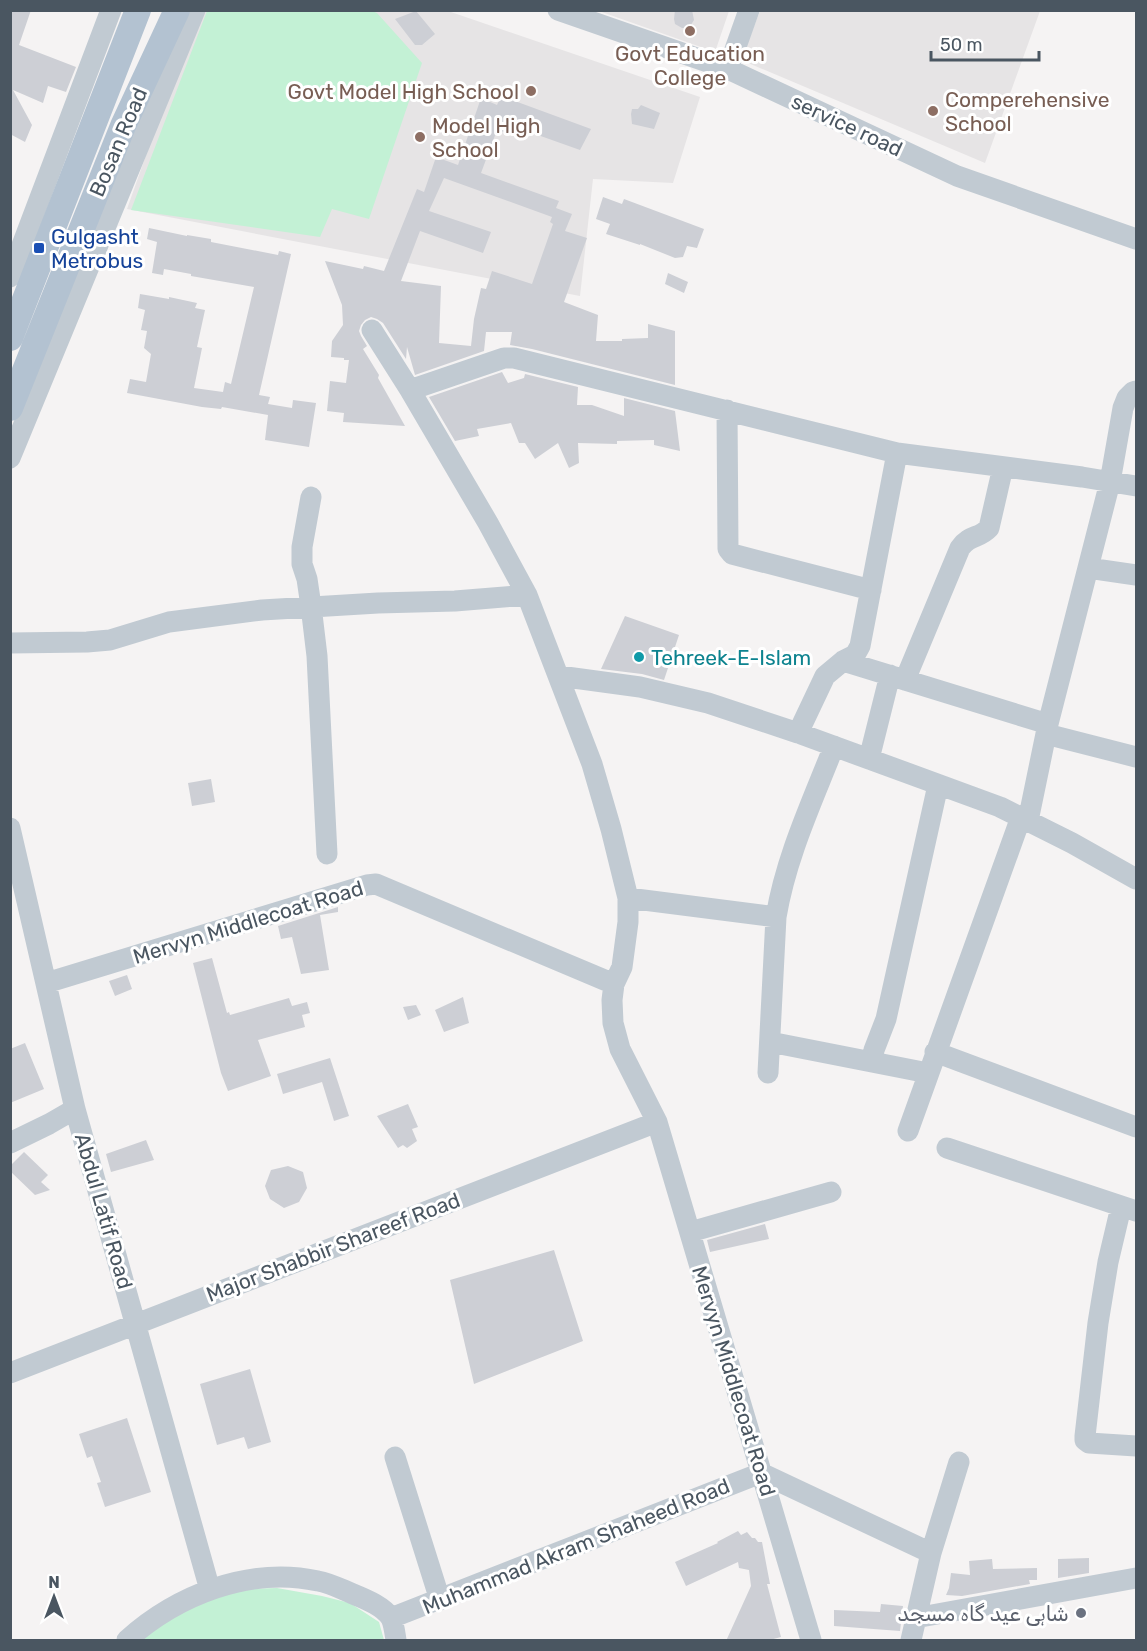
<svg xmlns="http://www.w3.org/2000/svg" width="1147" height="1651" font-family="Rubik,'Noto Naskh Arabic',sans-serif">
<rect width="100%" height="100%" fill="#f5f3f3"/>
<path fill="#e6e4e5" d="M197,11H448L700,97L673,183L593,179L580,296L127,209Z
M599,11H729L715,52Z
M760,11H1040L985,163L741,60Z"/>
<path fill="#c3f1d5" d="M207,11H372L377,13L422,63L369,219L332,209L320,237L131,210Z
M277,1588L322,1596L350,1603L379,1622L384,1640H138L188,1606L244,1589Z"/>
<path fill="#cdcfd5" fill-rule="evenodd" d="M10,10H31L19,45L76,67L66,92L48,86L43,103L13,90L32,125L25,142L10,134Z
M675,10H692L694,20L689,28H682L675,24L674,19Z
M416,11L435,34L422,45H415L395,19Z
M501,96L591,129L580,150L521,129L517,136L497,130L481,173L559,201L556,208L572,214L565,231L587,238L564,302L598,315L596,341H622V339L648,338V324L675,331V385L532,349L510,345L512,332H486L484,351L415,375L407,347L406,359L383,323L377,319L371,317L365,320L361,325L359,331L361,336L367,346L363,349L379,375L378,378L405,426L343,422L344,413L327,411L330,381L346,383L349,360H344V358L331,357L332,341L343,325L342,305L325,261L363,269L364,266L384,271L417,189L424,192L436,157L458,165L481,98L497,105ZM444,178L552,217L550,222L553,224L532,284L492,271L486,289L481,288L474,319L471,346L439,343L441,286L401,281L420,231L483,253L491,232L429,211Z
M641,105L660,113L654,129L632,124L631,114L632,109H638Z
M603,197L622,204L624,199L704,229L697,248L687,246L683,257L675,258L640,244V245L606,234L610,224L596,219Z
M149,228L187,236V235L211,239V242L278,255L279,251L291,254L259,395L270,397L268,404L292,408L293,400L316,403L309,447L265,440L268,415L222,407L221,409L202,407L127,393L130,379L146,382L151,354L144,348L147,331L141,330L145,310L138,308L140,294L169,299V297L197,303L195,308L205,310L197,347L202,348L194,388L223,392L225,382L231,384L254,287L191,276V274L164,269L163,275L152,273L157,242L147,239Z
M668,273L688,282L684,293L665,284Z
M502,372L508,383L524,378L525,374L578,387L577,405H592L624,416V398L675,411L680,451L654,445V440L617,441V444L578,443L579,463L569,468L558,443L535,459L525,443H519L511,423L477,429L479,436L455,441L429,397Z
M625,616L679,635L664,680L642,674L601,669Z
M211,779L215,802L192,806L188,783Z
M338,907V912L320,915L329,970L301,974L292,937L281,939L278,926Z
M212,958L227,1013L229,1012L230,1015L289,998L292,1006L307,1002L310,1013L302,1015L305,1027L258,1040L271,1076L228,1091L221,1073L193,963Z
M127,975L132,989L115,996L109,981Z
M463,997L469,1023L444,1032L435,1010Z
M416,1005L421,1015L408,1020L403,1007Z
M25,1043L44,1089L10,1103V1049Z
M330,1058L349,1116L334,1121L322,1082L283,1094L277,1074Z
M408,1104L418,1127L412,1129L417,1141L407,1148L403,1145L398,1148L377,1116Z
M146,1140L154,1160L111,1172L106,1154Z
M24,1152L48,1175L41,1182L50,1190L35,1195L10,1171V1166Z
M288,1166L303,1172L307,1188L299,1202L284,1208L270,1199L265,1186L271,1170Z
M765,1224L769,1239L710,1252L707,1240Z
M554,1250L583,1341L474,1384L450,1280Z
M250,1369L271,1442L248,1449L244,1437L217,1445L200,1384Z
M127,1418L151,1492L105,1507L97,1483L101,1482L92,1456L87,1458L79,1434Z
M738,1531L741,1535L747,1532L752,1538H755L758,1542H762L770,1584H767L781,1637L766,1641H726L751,1586L749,1570L739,1568L738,1562L686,1586L675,1562L718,1543L717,1542Z
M1089,1558V1573L1058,1578V1559Z
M992,1559L993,1569L1037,1568V1580H1029L1030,1584L962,1596L946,1595L949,1588L951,1573L970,1575L969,1561Z
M881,1604L903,1606L900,1631L834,1626V1610L880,1612Z"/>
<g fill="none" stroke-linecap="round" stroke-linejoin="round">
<path stroke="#c1cad2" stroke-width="21" d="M558,10L728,69L957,176L1136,239
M728,69L749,10
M10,277L111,10
M372,330L410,390L488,523L527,595L592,764L611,829L628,898V922L622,967L614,984L612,1000L613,1023L620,1049L657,1122L811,1640
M410,390L504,358H514L897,453L1082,477L1136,486
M727,410L728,549L732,554L871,590
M10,458L195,10
M311,497L302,547V564L307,579L311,606L317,656L327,854
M1088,568L1136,575
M10,643L87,642L110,640L169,622L262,610L378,603L455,601L527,595
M843,661L1048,724
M559,676L640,687L708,703L798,733L1000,807L1072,843L1136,879
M905,680L960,548C970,534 979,539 989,528L1003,467
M798,733L825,676L843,661L855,655L860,646L897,453
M1046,734L1136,757
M869,759L890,675
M1028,821L1048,724L1110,482L1123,408L1127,398L1133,392L1136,391
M10,828L75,1109L210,1590
M628,898L776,917
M46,983L367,885L376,884L614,984
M770,1042L928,1073
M935,1052L1136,1127
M872,1062L874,1050L886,1019L938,785
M768,1073L776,917C786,857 812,802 834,746
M908,1131L1021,817
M10,1143L49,1124L75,1109
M947,1148L1136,1211
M1121,1207L1108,1262L1098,1323L1085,1436V1440L1089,1443L1136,1446
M690,1232L831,1192
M10,1373L657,1122
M395,1457L440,1600
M391,1618L761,1473L931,1553
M915,1618L1136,1578
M127,1640C177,1595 250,1566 318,1581C330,1583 341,1589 353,1594C365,1599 383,1606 391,1618C394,1624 395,1634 396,1640
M911,1640L931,1553L959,1462"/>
<path stroke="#b3c2d1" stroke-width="26" d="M10,338L138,10
M10,408L123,126L177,10"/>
</g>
<g fill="#8d6e63" stroke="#fff" stroke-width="2">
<circle cx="690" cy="31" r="6"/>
<circle cx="531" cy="91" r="6"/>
<circle cx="933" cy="111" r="6"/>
<circle cx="420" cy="137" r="6"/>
</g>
<rect fill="#1a4fb4" stroke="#fff" stroke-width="2" x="33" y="242" width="12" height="12" rx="3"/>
<circle fill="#0f9aa8" stroke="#fff" stroke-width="2" cx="639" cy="657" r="6"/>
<circle fill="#6b7280" stroke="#fff" stroke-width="2" cx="1081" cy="1613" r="6"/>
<g text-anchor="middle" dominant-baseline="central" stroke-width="6" stroke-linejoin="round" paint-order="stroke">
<g font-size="21" fill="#785e54" stroke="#fff" text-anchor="start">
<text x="690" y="53" text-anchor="middle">Govt Education<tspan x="690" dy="24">College</tspan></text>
<text x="519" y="91" text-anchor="end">Govt Model High School</text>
<text x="945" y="99">Comperehensive<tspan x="945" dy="24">School</tspan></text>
<text x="432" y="125">Model High<tspan x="432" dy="24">School</tspan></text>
</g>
<g font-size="21" fill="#4a5661" stroke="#fff">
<text transform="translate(847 125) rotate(25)">service road</text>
<text transform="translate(118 142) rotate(-67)">Bosan Road</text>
<text transform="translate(248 922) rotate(-17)">Mervyn Middlecoat Road</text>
<text transform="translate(104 1211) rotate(74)">Abdul Latif Road</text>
<text transform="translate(333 1247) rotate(-21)">Major Shabbir Shareef Road</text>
<text transform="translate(734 1381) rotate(73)">Mervyn Middlecoat Road</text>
<text transform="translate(576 1546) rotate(-22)">Muhammad Akram Shaheed Road</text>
</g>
<g font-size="21" fill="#164399" stroke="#fff" text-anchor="start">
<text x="51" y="236">Gulgasht<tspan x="51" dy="24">Metrobus</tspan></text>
</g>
<g font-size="21" fill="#0d838f" stroke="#fff" text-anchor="start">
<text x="651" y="657">Tehreek-E-Islam</text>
</g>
<g font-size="21" fill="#5b616d" stroke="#fff" text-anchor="end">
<text x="1069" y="1613">شاہی عید گاہ مسجد</text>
</g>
</g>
<rect width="1147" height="1651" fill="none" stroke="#4a5661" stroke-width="24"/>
<g transform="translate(54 1597)" stroke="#ffffff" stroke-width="4.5" paint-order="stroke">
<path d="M0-4.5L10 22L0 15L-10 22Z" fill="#4a5661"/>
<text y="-9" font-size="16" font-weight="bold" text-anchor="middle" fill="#4a5661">N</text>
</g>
<path d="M931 51v9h108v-9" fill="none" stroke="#4a5661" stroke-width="3"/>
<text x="940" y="51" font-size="18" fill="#4a5661" stroke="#ffffff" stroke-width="4.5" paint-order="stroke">50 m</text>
</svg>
